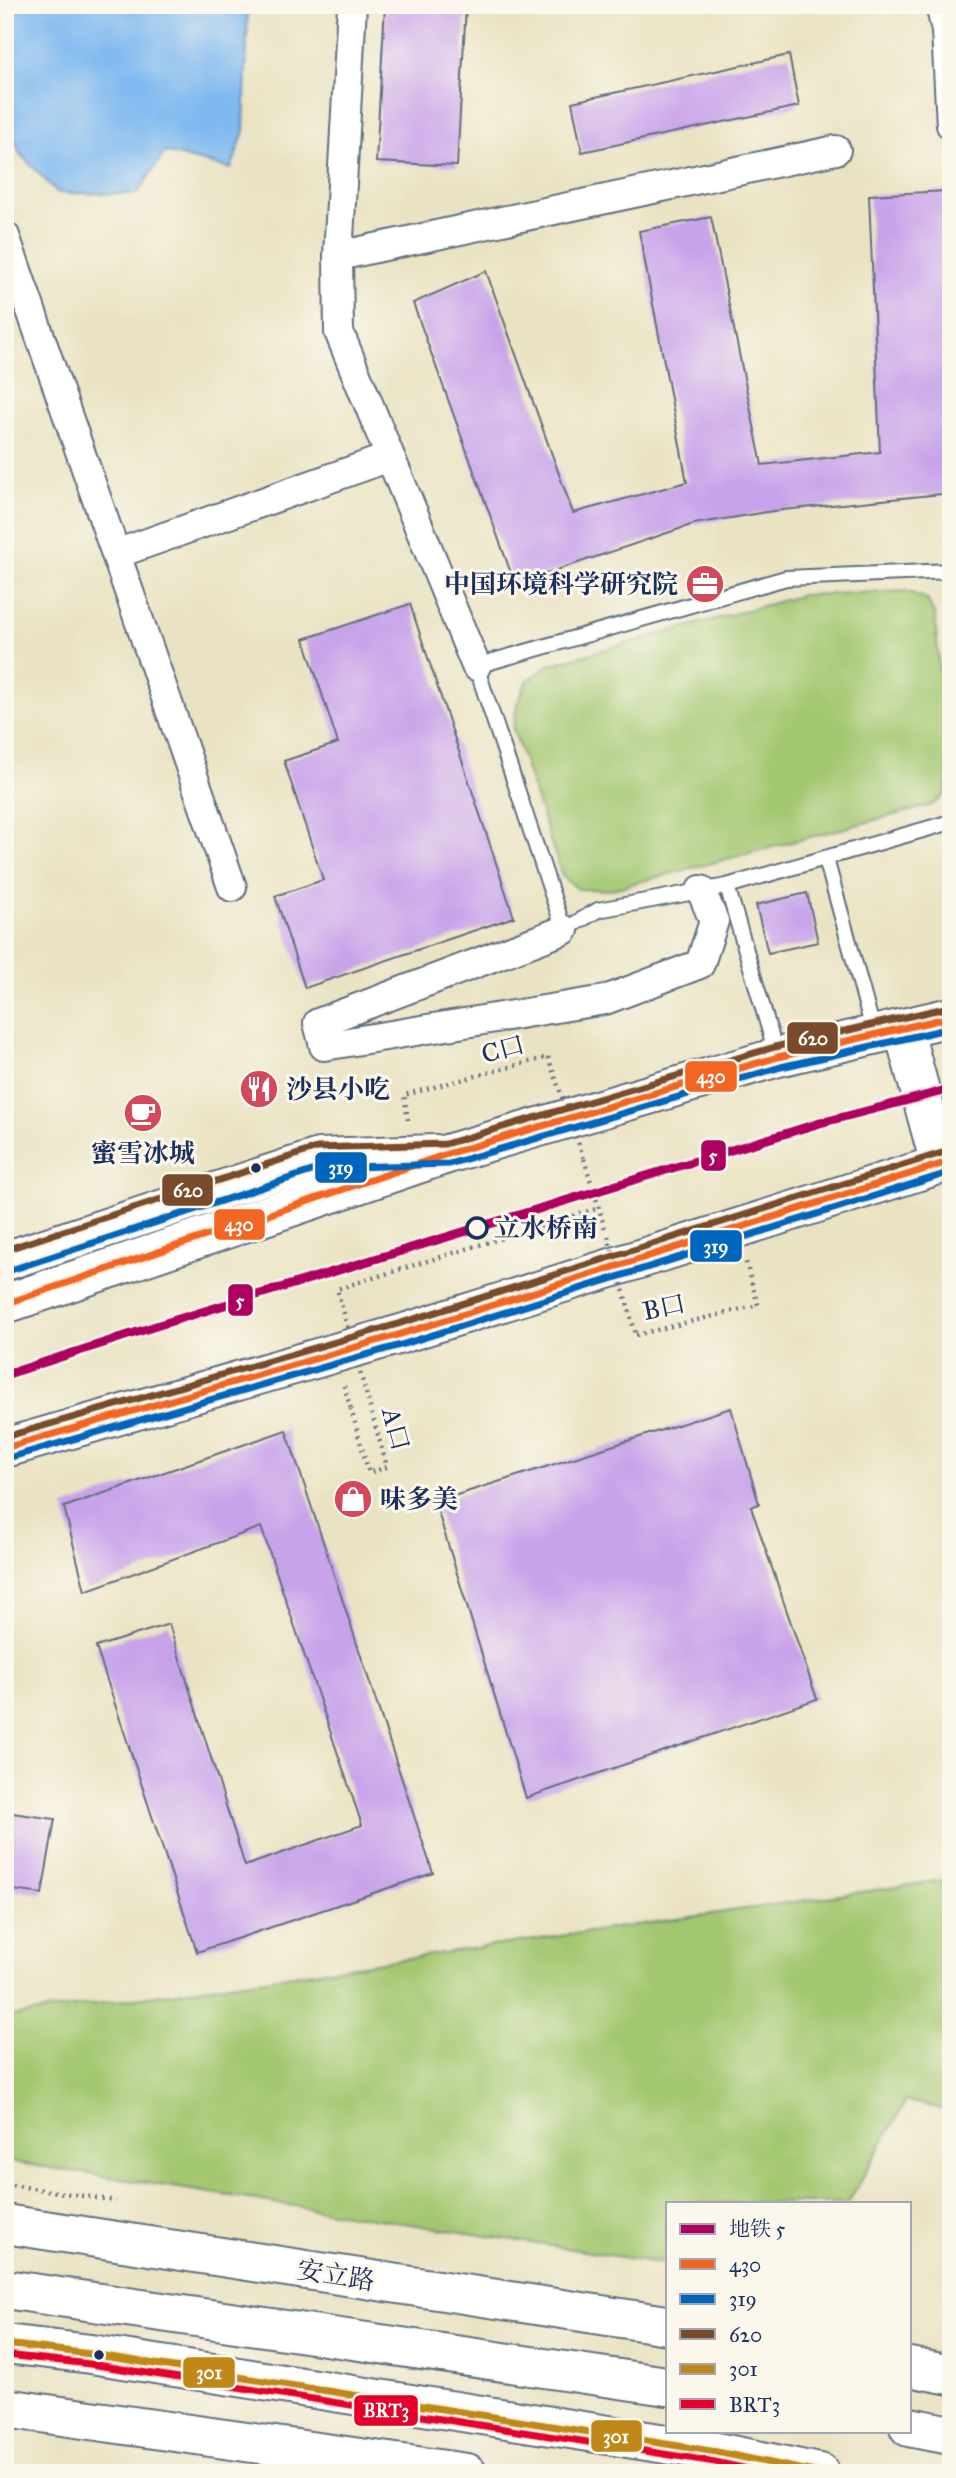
<svg xmlns="http://www.w3.org/2000/svg" width="956" height="2478" font-family="'IM FELL Great Primer','Noto Serif SC',serif">
<rect width="100%" height="100%" fill="#fbf7ec"/>
<filter id="ink" filterUnits="userSpaceOnUse"><feTurbulence type="fractalNoise" baseFrequency=".0143" numOctaves="2"/><feDisplacementMap in="SourceGraphic" scale="14" xChannelSelector="R" yChannelSelector="G"/><feConvolveMatrix kernelMatrix="1 2 1 2 8 2 1 2 1" color-interpolation-filters="sRGB"/></filter>
<filter id="wash" filterUnits="userSpaceOnUse"><feTurbulence type="fractalNoise" baseFrequency=".00686" numOctaves="4" result="noise"/><feDisplacementMap in="SourceGraphic" scale="28" xChannelSelector="R" yChannelSelector="G"/><feGaussianBlur stdDeviation="1.57" result="paint"/><feColorMatrix in="noise" values="0 0 0 0 0 0 0 0 0 0 0 0 0 0 0 0 0 1.4 0 .05"/><feComposite in="paint" operator="in"/></filter>
<g filter="url(#wash)">
<rect width="100%" height="100%" fill="#eae3c3"/>
<path fill="#a3c770" stroke="#5f7b67" stroke-width="2" d="M906,591L927,599L935,616L948,777L945,795L932,805L609,890L578,889L562,876L513,728L517,704L527,681L549,665L802,595Z
M951,1879V2111L906,2101L848,2203H667V2264L5,2161V2017Z"/>
<path fill="#7fb9f0" stroke="#4d74a7" stroke-width="2" d="M5,5H248L244,131L231,169L165,152L137,194L58,193L20,154L5,117Z"/>
<g id="blocks">
<path fill="#c8a3ea" d="M385,5H466L457,166L376,162Z
M789,55L799,106L582,152L572,102Z
M947,191L951,256V493L773,511L694,524L515,584L413,303L486,271L573,513L687,482L639,231L711,217L762,465L880,452L869,195Z
M410,604L514,917L305,988L275,896L323,880L284,761L338,743L304,639Z
M807,893L818,942L768,953L756,905Z
M731,1408L759,1504L751,1507L817,1699L526,1798L435,1502Z
M286,1430L433,1873L197,1952L96,1647L169,1624L245,1866L362,1825L261,1527L85,1591L64,1507Z
M5,1812L55,1819L42,1894L5,1889Z"/>
</g>
</g>
<g filter="url(#ink)">
<use href="#blocks" fill-opacity="0" stroke="#636e81" stroke-width="2"/>
<g fill="none" stroke-linecap="round" stroke-linejoin="round">
<g stroke="#636e81" stroke-width="18">
<path id="lane" d="M951,571L786,578L476,666L564,930L598,910L727,886L951,822
M826,859L874,1033
M727,886L777,1056"/>
</g>
<g stroke="#636e81" stroke-width="32">
<path id="street" d="M940,5L946,30L951,125
M5,236L232,887
M338,256L352,5
M116,554L390,457
M476,666L339,332L338,256L836,150
M564,930L318,1023L324,1046L605,1000L700,964L714,921L701,890"/>
</g>
<g stroke="#636e81" stroke-width="42">
<path id="secondary" d="M5,1261L319,1158L435,1154
M5,2224L667,2325
M909,2367L951,2375
M5,2408L467,2473"/>
</g>
<g stroke="#636e81" stroke-width="42">
<path id="primary" d="M903,1028L940,1164
M5,1304L447,1154L778,1057L951,1017
M5,1448L401,1334L951,1161
M5,2289L667,2386
M5,2344L91,2354L717,2452L820,2473
M909,2427L951,2435"/>
</g>
<path stroke="#636e81" stroke-width="4.5" stroke-dasharray="2 5" stroke-linecap="butt" d="M408,1120L404,1095L548,1057
M584,1159L606,1232
M344,1314L337,1289L599,1208
M636,1335L758,1305L746,1262
M344,1386L351,1409
M5,2184L116,2201"/>
<use href="#lane" stroke="#fff" stroke-width="14"/>
<use href="#street" stroke="#fff" stroke-width="28"/>
<use href="#secondary" stroke="#fff" stroke-width="38"/>
<use href="#primary" stroke="#fff" stroke-width="38"/>
<path stroke="#636e81" stroke-width="4.5" stroke-dasharray="2 5" stroke-linecap="butt" d="M548,1057L584,1159
M608,1236L636,1335
M345,1319L387,1467L369,1473L351,1409"/>
<g stroke="#fbf7ec" stroke-width="12">
<path id="bus-1" d="M5,1304L447,1154L778,1057L951,1017
M5,1448L401,1334L951,1161"/>
</g>
<g stroke="#fbf7ec" stroke-width="12">
<path id="bus-2" d="M8,1271L321,1168L449,1164L781,1067L951,1028
M8,1458L404,1344L951,1172"/>
</g>
<g stroke="#fbf7ec" stroke-width="12">
<path id="bus-3" d="M5,1250L317,1148L445,1144L775,1047L949,1007
M5,1437L398,1324L948,1151"/>
</g>
<g stroke="#fbf7ec" stroke-width="12">
<path id="bus-4" d="M5,2344L91,2354L717,2452L819,2473"/>
</g>
<g stroke="#fbf7ec" stroke-width="12">
<path id="bus-5" d="M5,2355L90,2364L715,2462L766,2473"/>
</g>
<use href="#bus-1" stroke="#f26522" stroke-width="7"/>
<use href="#bus-2" stroke="#0065bd" stroke-width="7"/>
<use href="#bus-3" stroke="#7a4b2a" stroke-width="7"/>
<use href="#bus-4" stroke="#c08818" stroke-width="7"/>
<use href="#bus-5" stroke="#e4002b" stroke-width="7"/>
<g stroke="#fbf7ec" stroke-width="14">
<path id="metro-1" d="M5,1375L159,1325L820,1123L951,1089"/>
</g>
<use href="#metro-1" stroke="#ae005f" stroke-width="9"/>
</g>
</g>
<defs>
<g id="office-disc" transform="scale(2.0125)"><circle r="9.5" fill="#d1495b" stroke="#fbf7ec"/><path d="M-6-3h4V-5.5h4V-3h4V5H-6ZM-1-4.5V-3h2v-1.5ZM-6 0V1H6V0Z" fill="#fff"/></g>
<g id="restaurant-disc" transform="scale(2.0125)"><circle r="9.5" fill="#d1495b" stroke="#fbf7ec"/><path d="M-5-6h1v4h1v-4h1v4h1v-4h1v5L-1.5 .5V6h-2V.5L-5-1ZM5-6V6H3V1.5H1.5Q1.5-4 5-6Z" fill="#fff"/></g>
<g id="cafe-disc" transform="scale(2.0125)"><circle r="9.5" fill="#d1495b" stroke="#fbf7ec"/><path d="M-5.5-4.5H6V0H3Q3 3.5 0 3.5H-2.5Q-5.5 3.5-5.5 0ZM3-3.2v2h1.7v-2ZM-6 4.5H4V6H-6Z" fill="#fff"/></g>
<g id="shop-disc" transform="scale(2.0125)"><circle r="9.5" fill="#d1495b" stroke="#fbf7ec"/><path d="M-5-2.5h2.3a2.7 3.5 0 0 1 5.4 0H5L5.5 6h-11ZM-1.5-2.5h3a1.5 2.3 0 0 0-3 0Z" fill="#fff"/></g>
</defs>
<g fill-rule="evenodd">
<use href="#office-disc" x="705" y="584"/>
<use href="#restaurant-disc" x="259" y="1089"/>
<use href="#cafe-disc" x="143" y="1113"/>
<use href="#shop-disc" x="353" y="1499"/>
</g>
<g fill="#1b2f5e" stroke="#fbf7ec" stroke-width="2.5">
<circle cx="256" cy="1168" r="6"/>
<circle cx="99" cy="2355" r="6"/>
</g>
<circle fill="#fbf7ec" stroke="#1b2f5e" stroke-width="3.5" cx="477" cy="1228" r="10"/>
<g text-anchor="middle" dominant-baseline="central" stroke-width="6" stroke-linejoin="round" paint-order="stroke">
<g font-size="26" font-weight="bold" fill="#1b2f5e" stroke="#fbf7ec" text-anchor="start">
<text x="678" y="584" text-anchor="end">中国环境科学研究院</text>
<text x="286" y="1089">沙县小吃</text>
<text x="143" y="1153" text-anchor="middle">蜜雪冰城</text>
<text x="380" y="1499">味多美</text>
</g>
<g font-size="26" fill="#1b2f5e" stroke="#fbf7ec">
<text transform="translate(503 1049) rotate(-15)">C口</text>
<text transform="translate(664 1307) rotate(-12)">B口</text>
<text transform="translate(396 1429) rotate(75)">A口</text>
<text transform="translate(336 2275) rotate(9)">安立路</text>
</g>
<g font-size="26" font-weight="bold" fill="#1b2f5e" stroke="#fbf7ec" text-anchor="start">
<text x="494" y="1228">立水桥南</text>
</g>
</g>
<g stroke="#fbf7ec" stroke-width="2.5">
<rect x="786" y="1021" width="53" height="34" rx="7" fill="#7a4b2a"/>
<rect x="684" y="1060" width="54" height="33" rx="7" fill="#f26522"/>
<rect x="700" y="1139" width="27" height="33" rx="7" fill="#ae005f"/>
<rect x="314" y="1151" width="54" height="33" rx="7" fill="#0065bd"/>
<rect x="161" y="1173" width="53" height="34" rx="7" fill="#7a4b2a"/>
<rect x="213" y="1208" width="53" height="33" rx="7" fill="#f26522"/>
<rect x="689" y="1229" width="54" height="34" rx="7" fill="#0065bd"/>
<rect x="227" y="1283" width="27" height="34" rx="7" fill="#ae005f"/>
<rect x="182" y="2356" width="54" height="33" rx="7" fill="#c08818"/>
<rect x="353" y="2394" width="66" height="33" rx="7" fill="#e4002b"/>
<rect x="590" y="2419" width="53" height="34" rx="7" fill="#c08818"/>
</g>
<g font-size="19" text-anchor="middle" font-weight="bold" fill="#fff">
<text x="813" y="1045">620</text>
<text x="711" y="1083">430</text>
<text x="713" y="1162">5</text>
<text x="341" y="1174">319</text>
<text x="188" y="1197">620</text>
<text x="239" y="1231">430</text>
<text x="716" y="1253">319</text>
<text x="240" y="1307">5</text>
<text x="209" y="2379">301</text>
<text x="386" y="2417">BRT3</text>
<text x="616" y="2443">301</text>
</g>
<rect width="956" height="2478" fill="none" stroke="#fbf7ec" stroke-width="28"/>
<rect x="666" y="2202" width="245" height="231" fill="#fbf7ec" stroke="#a1a7b3" stroke-width="2"/>
<rect x="680" y="2224" width="35" height="10" fill="#ae005f" stroke="#a1a7b3" stroke-width="2"/>
<text x="729" y="2236" font-size="21" fill="#1b2f5e">地铁 5</text>
<rect x="680" y="2259" width="35" height="10" fill="#f26522" stroke="#a1a7b3" stroke-width="2"/>
<text x="729" y="2272" font-size="21" fill="#1b2f5e">430</text>
<rect x="680" y="2294" width="35" height="10" fill="#0065bd" stroke="#a1a7b3" stroke-width="2"/>
<text x="729" y="2306" font-size="21" fill="#1b2f5e">319</text>
<rect x="680" y="2329" width="35" height="10" fill="#7a4b2a" stroke="#a1a7b3" stroke-width="2"/>
<text x="729" y="2342" font-size="21" fill="#1b2f5e">620</text>
<rect x="680" y="2364" width="35" height="10" fill="#c08818" stroke="#a1a7b3" stroke-width="2"/>
<text x="729" y="2376" font-size="21" fill="#1b2f5e">301</text>
<rect x="680" y="2399" width="35" height="10" fill="#e4002b" stroke="#a1a7b3" stroke-width="2"/>
<text x="729" y="2412" font-size="21" fill="#1b2f5e">BRT3</text>
</svg>
